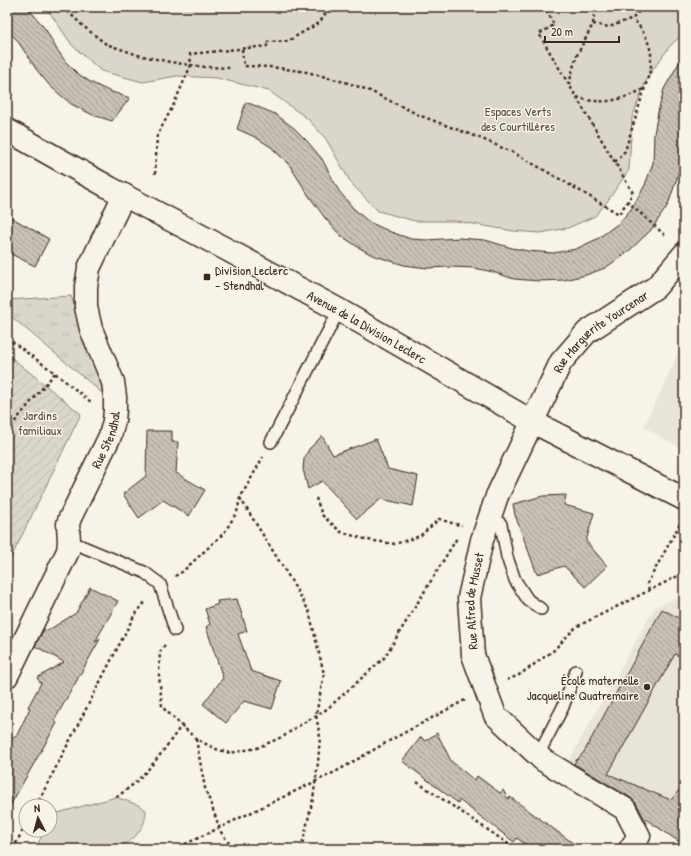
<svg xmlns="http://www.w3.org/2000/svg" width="691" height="856" font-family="'Patrick Hand',sans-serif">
<defs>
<pattern id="grass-tufts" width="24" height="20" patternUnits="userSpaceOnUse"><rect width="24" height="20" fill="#dbd6cb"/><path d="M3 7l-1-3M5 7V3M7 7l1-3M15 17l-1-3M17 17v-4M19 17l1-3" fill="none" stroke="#bdb8ae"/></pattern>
<pattern id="garden-furrows" width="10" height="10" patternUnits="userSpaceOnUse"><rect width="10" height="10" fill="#dbd6cb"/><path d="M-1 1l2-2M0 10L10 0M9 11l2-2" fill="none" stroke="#bdb8ae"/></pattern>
<pattern id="building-back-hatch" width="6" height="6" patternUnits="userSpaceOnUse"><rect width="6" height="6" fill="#c8c1b6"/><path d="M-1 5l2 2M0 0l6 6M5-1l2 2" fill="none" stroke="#a49d93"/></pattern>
</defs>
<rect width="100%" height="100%" fill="#f7f3e8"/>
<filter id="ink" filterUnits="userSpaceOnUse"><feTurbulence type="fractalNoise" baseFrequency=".025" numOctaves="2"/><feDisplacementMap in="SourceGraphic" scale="8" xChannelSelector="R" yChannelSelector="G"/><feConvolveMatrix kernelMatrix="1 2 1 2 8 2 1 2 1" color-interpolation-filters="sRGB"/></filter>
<g filter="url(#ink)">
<path fill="#e9e4d9" d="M684,341V450L644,427Z
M684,595V837L680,842L565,767L655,607Z"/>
<path fill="url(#grass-tufts)" stroke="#8b8074" d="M71,296L107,397L7,313V300Z"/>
<path fill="#dbd6cb" stroke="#8b8074" d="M46,7H684V33L670,46L647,78L632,118L629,170L606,203L595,216L568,228L540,233L513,231L456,221H415L378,211L351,183L326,139L308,119L269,91L217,78L177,76L143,82L101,71L72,45Z
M116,797L138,805L146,810C146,830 132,842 115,849H35L45,830H50V821L54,814Z"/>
<path fill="url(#garden-furrows)" stroke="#8b8074" d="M7,354L81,414L7,566Z"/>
<path fill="url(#building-back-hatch)" stroke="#3b2a1e" d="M7,7H26L33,14L46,30L56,48L65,61L78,74L92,83L109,91L130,98L112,121L93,115L71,104L50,86L36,69L17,40L7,29Z
M684,54V124L683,128L681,160L678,175L668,205L651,230L628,252L605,268L586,275L564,280L539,281L514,279L493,272L474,268L451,267L427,268L404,265L372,255L358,247L340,235L325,218L309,196L290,166L271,147L255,137L237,129L246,102L275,114L294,128L307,141L322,159L339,191L353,208L369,222L391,232L411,239L427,240L459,238L485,240L512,248L528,251L553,253L576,249L597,239L619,223L632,208L645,185L653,163L654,134L658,112L664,89Z
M7,215L49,239L35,266L7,252Z
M147,431H172V442H178L176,473L205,490L189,516L163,500L139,518L123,494L146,476Z
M322,436L333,455L376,439L388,469L418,476L413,506L381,499L357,519L322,481L308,489L303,469L304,459L309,449Z
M566,495L564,505L594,513L586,541L607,566L585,587L564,566L537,574L515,515L513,504L543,496Z
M90,587L118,601L95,642L100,639L54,721L57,723L7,811V751L10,745L8,739L17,735L30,708L28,707L41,683L37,678L64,662L35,646L44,629L47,631L76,613Z
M237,599L247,631L238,634L251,671L281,681L272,709L244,701L226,723L203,704L223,678L206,627L210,624L205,609L218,604L217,601Z
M662,609L684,621V659L675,654L608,774L671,800L684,784V845L644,818L636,803L631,798L574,764L576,760H577L584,752Z
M437,733L451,761L457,766L474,780L477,776L500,793L503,790L508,799L510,797L581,849H531L517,838L514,842L459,800L458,803L402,761L421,737L425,741Z"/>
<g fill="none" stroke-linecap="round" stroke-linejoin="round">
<g stroke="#3b2a1e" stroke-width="14">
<path id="lane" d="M271,442L339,310
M490,516L501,524L507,557L515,580L528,600L541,609
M69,541L144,572L160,584L175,630
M538,755L563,707L576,671"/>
</g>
<g stroke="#3b2a1e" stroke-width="25">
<g id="street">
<path id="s1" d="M7,676L68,551L69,541L68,524L70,518L110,436L114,421L115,410V397L113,382L91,329L86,307V287L89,268L124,195"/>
<path id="s2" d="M630,849L639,836L625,809L543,760L495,715L473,655L469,598L482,540L497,496L561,362L587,332L656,287L684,254"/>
</g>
</g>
<g stroke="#3b2a1e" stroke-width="25">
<g id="secondary">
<path id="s3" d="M7,130L110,188L224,248L339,310L533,422L684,499"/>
</g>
</g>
<path stroke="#3b2a1e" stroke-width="2.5" stroke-dasharray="3 3" stroke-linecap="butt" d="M63,7L83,26L106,44L138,55L170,62L205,67L232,68
M593,24L609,27L633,18L643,7
M242,49L244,66L271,67L307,72L348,83L368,90L421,116L480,138L514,153L565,182L619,214L633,193L539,34L554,25L545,7
M569,85L573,68L577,55L593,24L595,7
M577,97C583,99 590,101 596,101C613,103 629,96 644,89
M615,162L625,151L651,68V52L647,39L642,30L633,18
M155,174L157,136L174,104L191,65L190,54L267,46L266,42L288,41L319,23L330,7
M627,201L667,237
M7,338L55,373L91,402
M7,431L55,373
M240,498L286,572L309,611L324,674L316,715L320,737L318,763L313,799L301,849
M316,498L322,515L341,532L368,540L395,544L420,536L439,519L455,524L462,525
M175,576L182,572L224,533L237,512L240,498L263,457
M649,590L647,584L681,522
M165,645L160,652L159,674L162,707L196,739L216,749L230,753L257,748L284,736L295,728L327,709L384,658L457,538
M507,680L519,675L553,651L576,627L684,573
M196,739L205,788L221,832L233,849
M417,782L516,849
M116,797C145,779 162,752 182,725
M36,806L134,616L146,601
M13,849L26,824
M174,849L194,840L337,771L389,741L465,700"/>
<use href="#lane" stroke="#f7f3e8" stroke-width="11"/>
<use href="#street" stroke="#f7f3e8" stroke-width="22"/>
<use href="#secondary" stroke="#f7f3e8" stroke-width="22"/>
</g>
</g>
<g fill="#3b2a1e" stroke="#f7f3e8" stroke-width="1.5">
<rect x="203" y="273" width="8" height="8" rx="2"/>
<circle cx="647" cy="687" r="4"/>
</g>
<g text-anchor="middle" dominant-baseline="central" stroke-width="3" stroke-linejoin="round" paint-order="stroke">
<g font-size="13" fill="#5b4c41" stroke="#f7f3e8">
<text x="518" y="111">Espaces Verts<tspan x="518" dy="15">des Courtillères</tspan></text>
<text x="40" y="415">Jardins<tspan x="40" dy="15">familiaux</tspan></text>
</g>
<g font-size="13" fill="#3b2a1e" stroke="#f7f3e8" text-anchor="start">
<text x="215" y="270">Division Leclerc<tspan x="215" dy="15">- Stendhal</tspan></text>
<text x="639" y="680" text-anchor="end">École maternelle<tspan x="639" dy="15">Jacqueline Quatremaire</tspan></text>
</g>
<g font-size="13" fill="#3b2a1e" stroke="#f7f3e8">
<text stroke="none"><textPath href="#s3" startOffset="410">Avenue de la Division Leclerc</textPath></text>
<text stroke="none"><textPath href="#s2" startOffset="633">Rue Marguerite Yourcenar</textPath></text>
<text stroke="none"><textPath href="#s1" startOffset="259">Rue Stendhal</textPath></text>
<text stroke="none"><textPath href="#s2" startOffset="326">Rue Alfred de Musset</textPath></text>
</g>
</g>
<rect width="691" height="856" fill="none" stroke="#f7f3e8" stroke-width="24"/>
<rect x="12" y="12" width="667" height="832" fill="none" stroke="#3b2a1e" stroke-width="1.5" filter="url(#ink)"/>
<g transform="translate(38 818) rotate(354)"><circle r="19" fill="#f7f3e8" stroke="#aca397"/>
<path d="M0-3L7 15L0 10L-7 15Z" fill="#3b2a1e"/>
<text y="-6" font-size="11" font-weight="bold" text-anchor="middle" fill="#3b2a1e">N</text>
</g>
<path d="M545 36v6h74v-6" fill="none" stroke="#3b2a1e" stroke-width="2"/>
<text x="551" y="36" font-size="12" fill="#3b2a1e" stroke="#f7f3e8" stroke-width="3" paint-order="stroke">20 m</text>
</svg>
